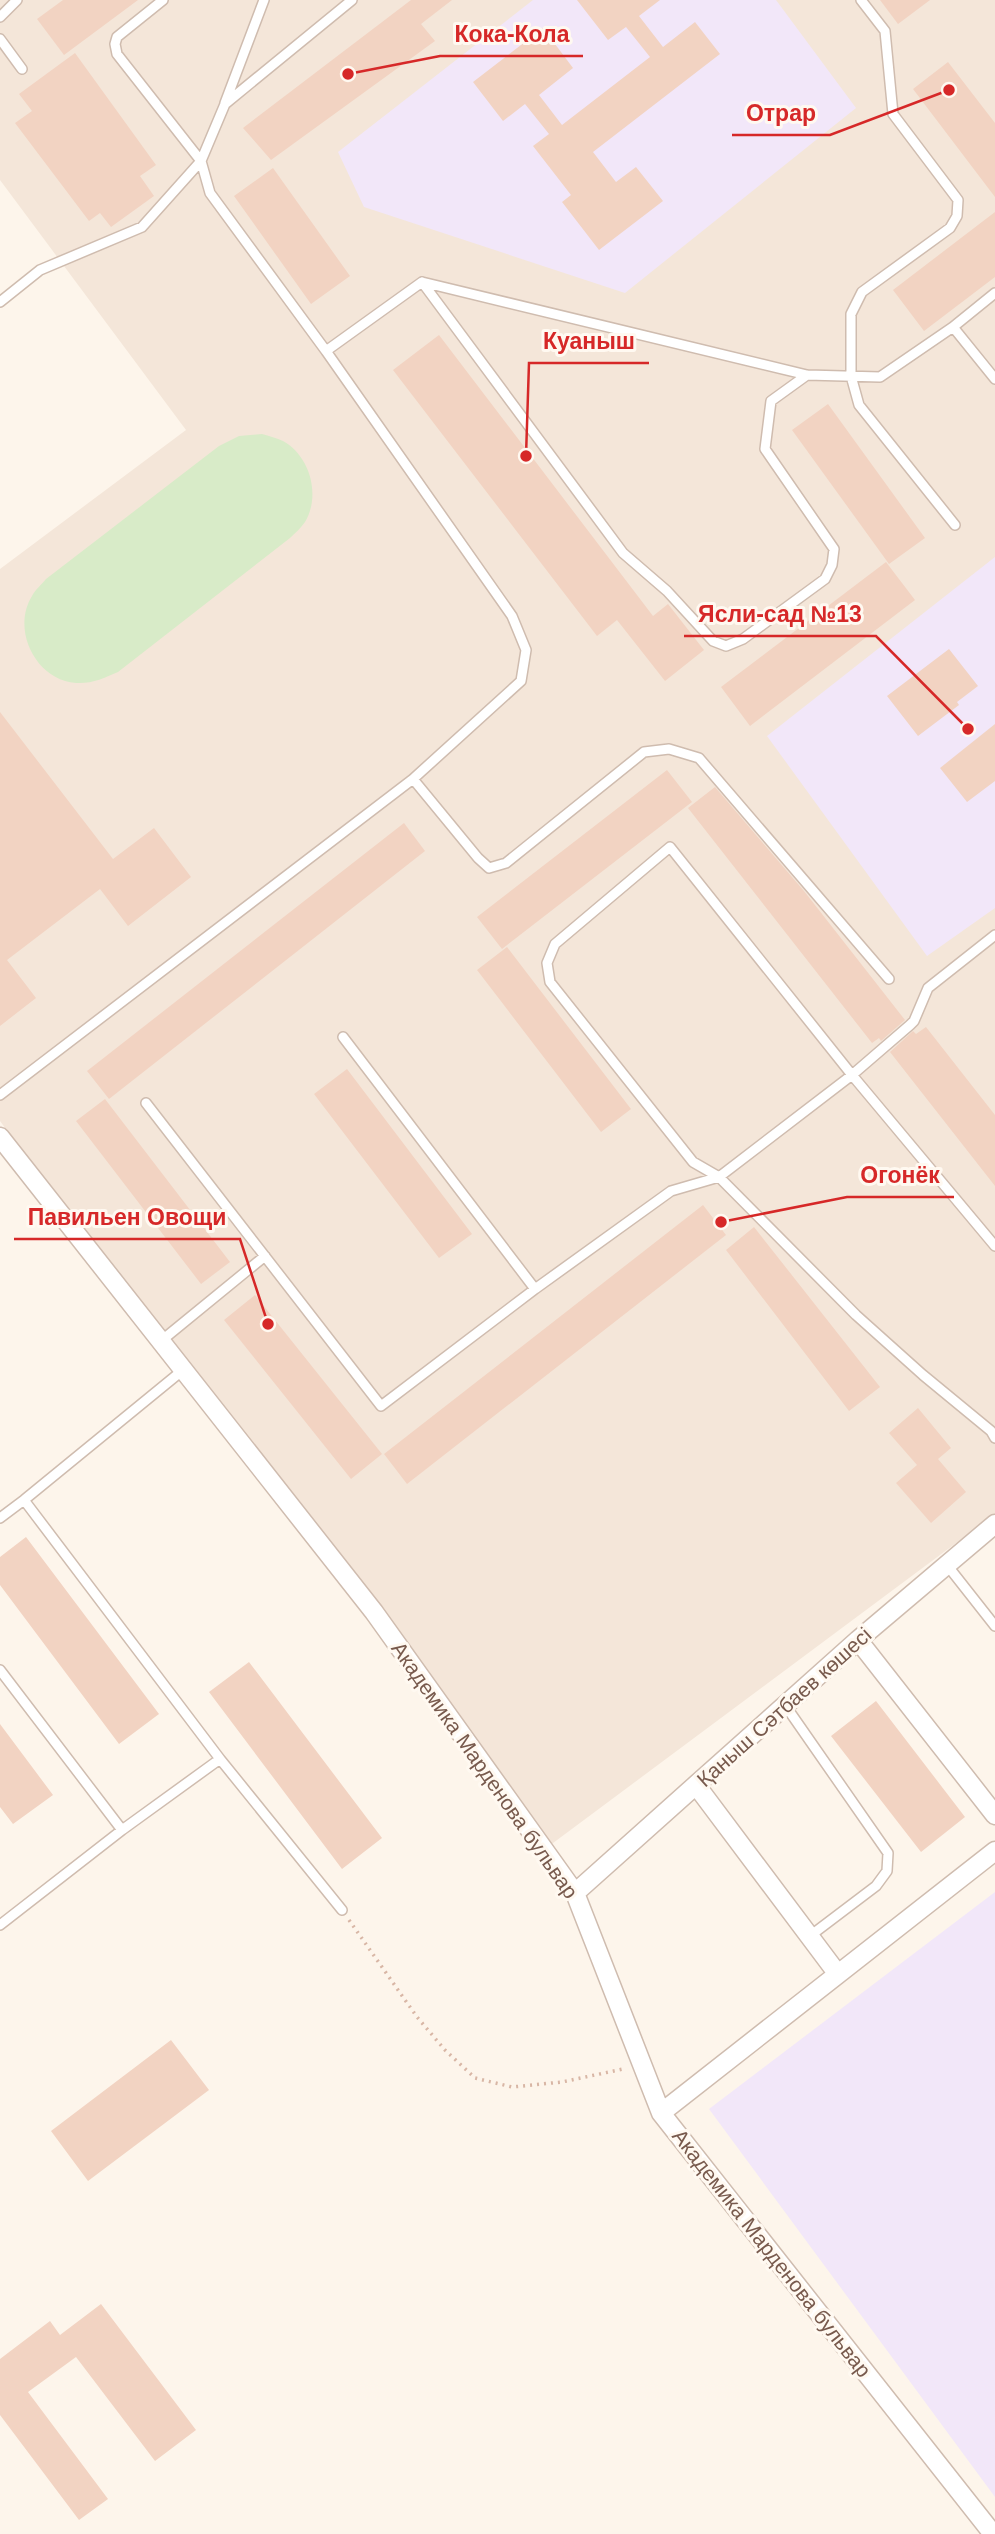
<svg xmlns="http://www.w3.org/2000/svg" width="995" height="2534" font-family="Helvetica,sans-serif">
<rect width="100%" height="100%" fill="#fdf5eb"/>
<path fill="#f4e6d9" d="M0,0H995V1514L545,1849L183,1370L0,1121V569L186,430L0,180Z"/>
<path fill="#f2e7f9" d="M533,0H776L856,108L625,293L364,207L338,152Z
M995,557V908L927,956L767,736Z
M995,1892V2497L709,2109Z"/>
<path fill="#d8ebc8" d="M262,434C269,436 277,438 283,441C310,456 321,495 305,522C301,528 295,533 290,538L118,672C104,678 92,684 76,683C36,680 11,630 32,596C35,590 42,584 46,579L219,446L239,436Z"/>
<path fill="#f2d3c2" d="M63,0H138L64,55L37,19Z
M411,0H452L421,24L435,41L271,160L243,128Z
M577,0H660L639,16L663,47L695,22L720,54L593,152L616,182L636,167L663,201L599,250L562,202L571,195L533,146L549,134L525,104L503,121L473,82L543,28L573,68L539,95L562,125L650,57L626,27L608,40Z
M880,0H930L898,24Z
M75,53L156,165L140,176L154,196L111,227L100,213L89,221L15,123L32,111L19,94Z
M948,62L995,123V197L913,89Z
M273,168L350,276L311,304L234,196Z
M995,212V277L924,331L893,290Z
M439,335L653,616L668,604L704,650L665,681L617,620L597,636L393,370Z
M828,404L925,538L889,564L792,430Z
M886,562L915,600L750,726L721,687Z
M949,649L978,686L957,702L959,705L918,736L887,696Z
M0,712L113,859L154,828L191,877L128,926L100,889L7,960L36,998L0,1026Z
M995,724V781L967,802L940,768Z
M667,770L692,802L502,949L477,917Z
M715,787L804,891L905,1020L881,1041L879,1038L872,1043L688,808Z
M404,823L425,851L109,1099L87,1071Z
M507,947L631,1109L601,1132L477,970Z
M926,1027L995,1115V1186L890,1052L913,1031L916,1034Z
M347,1069L472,1234L439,1258L314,1094Z
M105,1099L230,1262L201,1284L76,1121Z
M703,1205L726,1235L407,1484L384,1454Z
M754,1227L880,1387L849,1411L726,1250Z
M255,1295L382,1454L351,1479L224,1320Z
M918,1408L951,1448L938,1459L966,1492L931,1523L896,1483L917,1465L889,1433Z
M26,1537L159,1714L119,1744L0,1585V1557Z
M249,1662L382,1838L342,1869L209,1692Z
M876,1701L965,1817L921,1852L831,1736Z
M0,1724L53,1795L13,1824L0,1807Z
M171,2040L209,2090L88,2181L51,2131Z
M101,2304L196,2430L155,2461L76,2357L28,2392L108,2499L79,2520L0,2415V2359L50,2321L60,2335Z"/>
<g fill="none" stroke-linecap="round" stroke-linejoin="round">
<g stroke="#cfbcaf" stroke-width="12">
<path id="lane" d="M352,0L225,104L201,161L210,193L326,351L422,282
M861,0L885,31L893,114L958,200L957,216L950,228L862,292L851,314V376L859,405L955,525
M0,17L17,0
M0,39L22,69
M225,103L264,0
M995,293L953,327L995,379
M0,302L40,270L142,227L201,161L117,54L115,44L117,37L163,0
M326,351L512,616L526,650L521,681L413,779
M807,375L771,401L765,449L834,549L832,565L825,579L743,639L726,646L713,641L667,591L623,553L422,282L807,375L880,377L953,327
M995,935L928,988L914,1021L910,1025L852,1075L719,1177L693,1162L550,982L547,963L555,944L670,847L852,1075L995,1246
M343,1037L535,1289
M0,1095L413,779L478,858L489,868L506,863L644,752L669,749L699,758L889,979
M146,1103L381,1406L535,1289L671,1191L719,1177L856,1315L923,1375L991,1431L995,1438
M161,1341L265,1256
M0,1518L24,1500L183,1370
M947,1565L995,1626
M0,1670L122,1830
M785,1705L888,1853L887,1871L876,1886L810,1936
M220,1759L342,1910
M0,1925L122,1830L220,1759L24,1500"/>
</g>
<g stroke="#cfbcaf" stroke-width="21">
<path id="street" d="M0,1137L374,1612L575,1893L661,2113L993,2534
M858,1640L995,1815
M696,1785L837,1973
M575,1893L858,1640L995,1524
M661,2113L995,1851"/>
</g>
<path stroke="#d8b6a5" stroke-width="3.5" stroke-dasharray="2 5" stroke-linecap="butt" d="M349,1920L417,2017L445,2050L475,2078L512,2087L562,2082L623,2069"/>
<use href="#lane" stroke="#fff" stroke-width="9"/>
<use href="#street" stroke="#fff" stroke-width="18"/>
</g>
<g text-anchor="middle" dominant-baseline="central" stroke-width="6" stroke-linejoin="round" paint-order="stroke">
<g font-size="21" fill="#785a4d" stroke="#fff9f1">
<text transform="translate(784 1707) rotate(-42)">Қаныш Сәтбаев көшесі</text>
<text transform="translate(485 1770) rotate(55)">Академика Марденова бульвар</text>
<text transform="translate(772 2253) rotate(52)">Академика Марденова бульвар</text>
</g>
</g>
<path fill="none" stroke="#d62828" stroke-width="2.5" d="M348 74L440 56H583M949 90L830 135H732M526 456L529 363H649M968 729L876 636H684M721 1222L847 1197H954M268 1324L240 1239H14"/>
<g fill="#d62828" stroke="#fff9f1" stroke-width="2.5">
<circle cx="348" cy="74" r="7"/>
<circle cx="949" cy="90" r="7"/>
<circle cx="526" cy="456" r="7"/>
<circle cx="968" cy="729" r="7"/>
<circle cx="721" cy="1222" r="7"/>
<circle cx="268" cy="1324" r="7"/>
</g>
<g font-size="23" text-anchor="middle" font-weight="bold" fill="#d62828" stroke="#fff9f1" stroke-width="6" stroke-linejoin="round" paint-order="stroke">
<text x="512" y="42">Кока-Кола</text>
<text x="781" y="121">Отрар</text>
<text x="589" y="349">Куаныш</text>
<text x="780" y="622">Ясли-сад №13</text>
<text x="900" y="1183">Огонёк</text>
<text x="127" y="1225">Павильен Овощи</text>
</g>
</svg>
